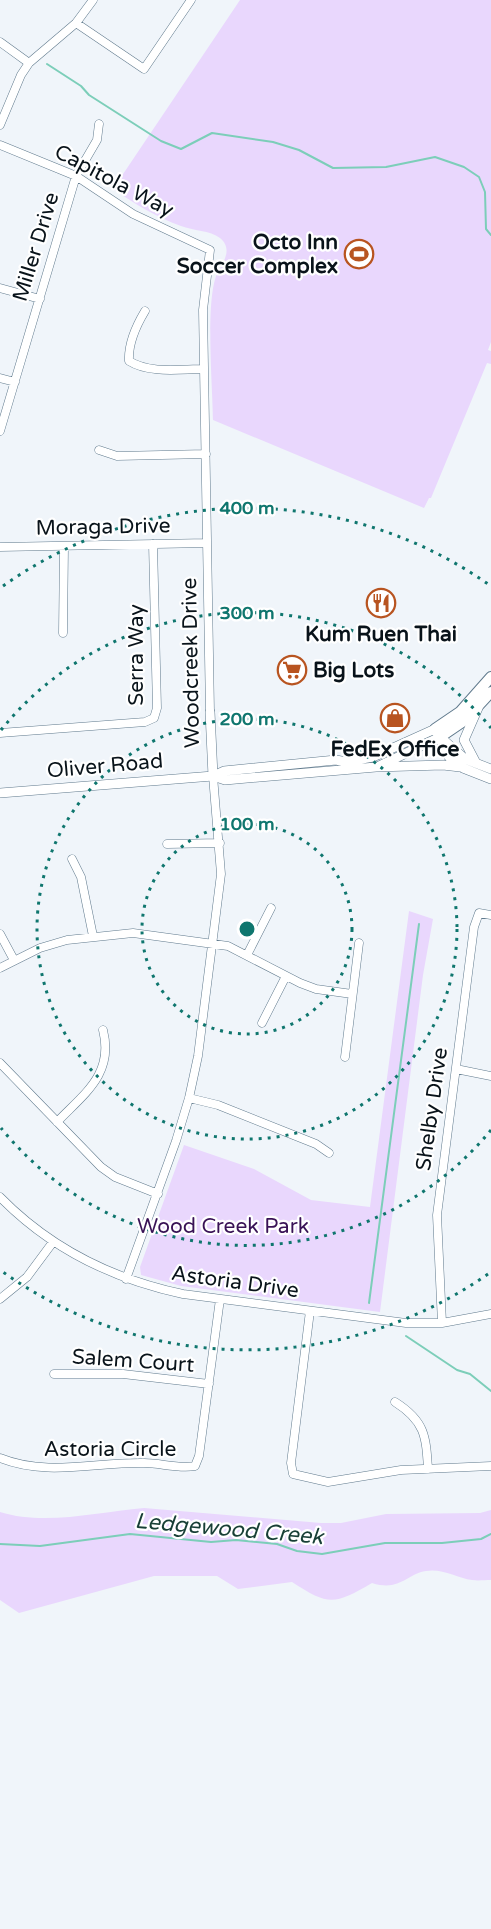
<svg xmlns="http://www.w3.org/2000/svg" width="491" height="1929" font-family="'Varela Round',sans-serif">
<rect width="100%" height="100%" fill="#f0f5fa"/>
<path fill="#e9d7fd" d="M240,0H491V342L488,350L491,351V364L487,363L431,498H429L424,508L213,420C213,389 204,293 219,270C225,260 232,248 220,238C210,230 193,231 181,226C156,217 135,204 113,189Z
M409,911L433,919L423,975L380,1312L181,1286L141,1275L140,1267L184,1145L254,1169L311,1200L370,1207Z
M144,1508L321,1523H341L386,1514L480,1513L491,1510V1580C485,1580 478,1581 472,1580C457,1578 442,1568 426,1571C406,1574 400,1592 372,1583C334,1605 329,1606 292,1582L238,1589L217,1576H154L19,1613L0,1600V1512C45,1526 97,1512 144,1508Z"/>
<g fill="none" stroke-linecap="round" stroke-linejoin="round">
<path stroke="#7cceb9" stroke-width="2" d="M47,64L81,86L89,95L161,141L181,149L212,133L273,142L299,150L333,168L386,167L435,157L464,167L479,177L485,192L486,229L491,235
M369,1303L419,924
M406,1336L457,1370L470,1374L491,1391
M0,1544L40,1546L130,1534L211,1542L236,1540L277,1544L297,1551L322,1554L385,1543H442L481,1539L491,1534"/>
<g stroke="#607a8d" stroke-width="9">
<path id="minor" d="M76,23L144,69L191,0
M0,42L29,63
M0,125L21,75L29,63L76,23L93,0
M0,145L76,176L133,214L210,250L203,310L210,712
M0,288L40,299
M145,311C136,326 128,343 129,361C150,374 180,369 204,369
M0,378L15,382
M0,431L76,176L97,140L99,124
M99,450L117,456L206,454
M0,547L207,543
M63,633L64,546
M0,733L145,722L154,718L157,708L153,544
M167,844L220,843
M72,859L81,877L93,936
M0,934L14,960
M247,955L271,908
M0,968L40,948L67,940L133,933L228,946L300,983L316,989L352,994
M262,1023L286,976
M345,1057L359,943
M0,1063L101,1167L115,1177L158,1194
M456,1069L491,1076
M189,1098L218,1105L316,1144L329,1153
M57,1122C85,1093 114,1074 103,1030
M0,1197C51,1249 112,1279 183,1294L406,1323H442L491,1314
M126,1279L176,1141L189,1098L198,1056L221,874L213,776
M0,1299L27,1277L53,1242
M310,1311L291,1463L293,1474L328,1482L401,1470L491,1466
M442,1323L437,1215L474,927L479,913L491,915
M54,1374H123L209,1384
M395,1402C425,1421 426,1436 428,1469
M0,1458C47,1477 95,1462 144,1463C161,1463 178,1469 195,1466L199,1456L220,1299"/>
</g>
<g stroke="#607a8d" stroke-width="10">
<path id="tertiary" d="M210,712L213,776
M440,737L465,759L491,769
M476,763L464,740L478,708
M379,766L440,737
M213,776L225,780L376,767L443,765L460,767
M0,793L213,776L224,771L336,760L346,762L373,757L435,729L449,757L463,768L491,779"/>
</g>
<g stroke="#607a8d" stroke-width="12">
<path id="secondary" d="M435,729L460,712L491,677
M440,737L465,720L491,692"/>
</g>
<use href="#minor" stroke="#fff" stroke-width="8"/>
<use href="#tertiary" stroke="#fff" stroke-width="9"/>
<use href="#secondary" stroke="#fff" stroke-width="10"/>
</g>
<g fill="none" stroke="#0f766e" stroke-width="3" stroke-dasharray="3 6">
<circle cx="247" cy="929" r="105"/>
<circle cx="247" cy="929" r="210"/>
<path d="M491 1130A316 316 0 0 1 1 1128M1 730A316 316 0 0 1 491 728"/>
<path d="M488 1274A421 421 0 0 1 3 1272M3 586A421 421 0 0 1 488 584"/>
</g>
<defs>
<g id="stadium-ring" transform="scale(1.5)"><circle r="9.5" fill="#fff" stroke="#b85420" stroke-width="1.5"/><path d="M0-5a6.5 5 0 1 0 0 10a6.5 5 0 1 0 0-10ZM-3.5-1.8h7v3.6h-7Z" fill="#b85420"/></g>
<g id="restaurant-ring" transform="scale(1.5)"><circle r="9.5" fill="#fff" stroke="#b85420" stroke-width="1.5"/><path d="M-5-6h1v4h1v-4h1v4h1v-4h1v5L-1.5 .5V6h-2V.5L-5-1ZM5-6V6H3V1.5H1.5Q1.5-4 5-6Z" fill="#b85420"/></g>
<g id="supermarket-ring" transform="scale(1.5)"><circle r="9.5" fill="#fff" stroke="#b85420" stroke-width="1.5"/><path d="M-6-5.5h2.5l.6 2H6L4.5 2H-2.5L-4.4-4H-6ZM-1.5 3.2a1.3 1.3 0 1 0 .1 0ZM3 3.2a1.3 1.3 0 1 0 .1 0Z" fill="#b85420"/></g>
<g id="shop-ring" transform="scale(1.5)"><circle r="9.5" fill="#fff" stroke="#b85420" stroke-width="1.5"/><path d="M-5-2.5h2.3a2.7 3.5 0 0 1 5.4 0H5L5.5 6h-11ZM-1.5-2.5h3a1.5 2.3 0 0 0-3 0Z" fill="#b85420"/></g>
</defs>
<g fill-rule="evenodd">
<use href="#stadium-ring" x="359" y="254"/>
<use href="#restaurant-ring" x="381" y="603"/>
<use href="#supermarket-ring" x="292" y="670"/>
<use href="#shop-ring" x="395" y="718"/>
</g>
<g text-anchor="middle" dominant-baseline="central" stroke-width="4.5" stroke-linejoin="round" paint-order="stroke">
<g font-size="21" fill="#09131a" stroke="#fff">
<text transform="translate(114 181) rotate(28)">Capitola Way</text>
<text transform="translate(36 247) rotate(-73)">Miller Drive</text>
<text transform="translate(103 527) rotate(-1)">Moraga Drive</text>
<text transform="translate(136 655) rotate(-90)">Serra Way</text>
<text transform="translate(191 663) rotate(-91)">Woodcreek Drive</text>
<text transform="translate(105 766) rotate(-5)">Oliver Road</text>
<text transform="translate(432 1109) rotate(-82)">Shelby Drive</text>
<text transform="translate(235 1282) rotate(8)">Astoria Drive</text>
<text transform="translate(133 1361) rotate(4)">Salem Court</text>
<text x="110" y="1449">Astoria Circle</text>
</g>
<g font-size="21" font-weight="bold" fill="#09131a" stroke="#fff">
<text x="338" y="242" text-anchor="end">Octo Inn<tspan x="338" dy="24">Soccer Complex</tspan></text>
<text x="381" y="634">Kum Ruen Thai</text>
<text x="313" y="670" text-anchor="start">Big Lots</text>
<text x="395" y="749">FedEx Office</text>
</g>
<g font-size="21" fill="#391256" stroke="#fff">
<text x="223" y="1226">Wood Creek Park</text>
</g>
<g font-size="22" font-style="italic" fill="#183f36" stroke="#fff">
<text transform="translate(229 1529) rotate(5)">Ledgewood Creek</text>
</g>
</g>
<circle cx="247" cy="929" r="9" fill="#0f766e" stroke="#fff" stroke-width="3"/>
<g font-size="18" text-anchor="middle" font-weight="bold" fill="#0f766e" stroke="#fff" stroke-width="4.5" stroke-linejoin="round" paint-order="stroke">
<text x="247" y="514">400 m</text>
<text x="247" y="619">300 m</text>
<text x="247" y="725">200 m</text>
<text x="247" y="830">100 m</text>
</g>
</svg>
